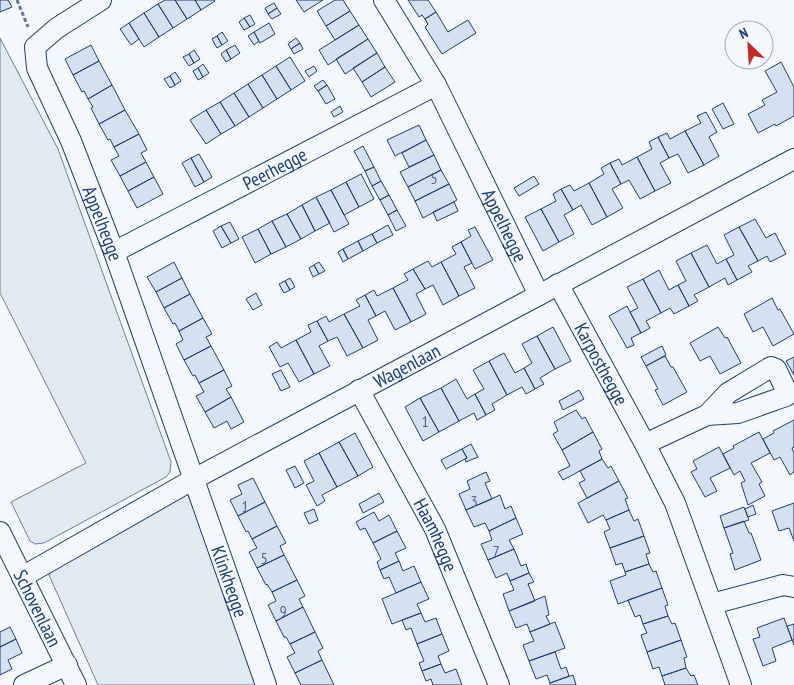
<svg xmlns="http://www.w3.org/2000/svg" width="794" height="685" font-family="'PT Sans Narrow',sans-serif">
<rect width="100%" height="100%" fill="#f4f7fb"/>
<path fill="#e3e9f0" stroke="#687fa3" d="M0,38L58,149L171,462L170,472L166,477L44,543L35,544L30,541L11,502L86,463L0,293Z
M188,494L253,666L258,685H98L49,575L56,566Z"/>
<path fill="#d5e0f0" stroke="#1d3f73" d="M0,0H8L12,7L0,12Z
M165,0H175L187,19L173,28L158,4Z
M175,0H195L201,10L187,19Z
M195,0H214L215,1L201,10Z
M296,0H323L304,12Z
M335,0H343L350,11L326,26L317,11Z
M408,0H428L436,12L425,19L422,15L419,17Z
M274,3L277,8L268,14L265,8Z
M158,4L173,28L159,37L144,13Z
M277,8L281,14L272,19L268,14Z
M350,11L359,25L335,40L326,26Z
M436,12L448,32L468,20L476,33L442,54L425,27L428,24L425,19Z
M144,13L159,37L144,47L129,23Z
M250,15L255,24L250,27L244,18Z
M244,18L250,27L244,30L239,22Z
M129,23L139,39L131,45L120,29Z
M269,23L275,34L260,43L254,32Z
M359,25L368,39L328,65L319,50Z
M222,32L228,41L222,45L217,36Z
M254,32L259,41L254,45L248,36Z
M217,36L222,45L217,48L212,39Z
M296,38L300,43L291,49L288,44Z
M368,39L377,53L345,74L336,59Z
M300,43L303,49L294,54L291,49Z
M91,45L99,61L73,75L65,59Z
M235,45L240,53L231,59L226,50Z
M194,50L200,59L194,63L189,54Z
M226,50L231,59L226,62L221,54Z
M377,53L385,67L362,82L353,68Z
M189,54L194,63L189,66L183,57Z
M290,57L305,81L291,90L276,66Z
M99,61L112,85L88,99L84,91L82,92L73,75Z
M781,62L794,87V116L776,126L775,124L758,133L748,114L765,105L762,100L777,92L765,71Z
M203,64L209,73L203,77L198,68Z
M276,66L291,90L277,99L262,75Z
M314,66L317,71L309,77L305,71Z
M385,67L395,82L371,97L362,82Z
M198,68L203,77L198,80L193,71Z
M175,72L181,81L175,85L170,76Z
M262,75L277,99L263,108L248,84Z
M170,76L175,85L170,88L164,79Z
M323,80L327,85L318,91L314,86Z
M248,84L263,108L249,117L234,93Z
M112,85L125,110L99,124L91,108L93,107L88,99Z
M327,85L335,99L326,104L318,91Z
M234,93L249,117L235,126L220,102Z
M220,102L235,126L221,134L206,110Z
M723,103L734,124L723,129L712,109Z
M340,106L343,112L334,117L331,112Z
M125,110L139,134L114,147L110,139L108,140L99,124Z
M206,110L221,134L206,144L190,120Z
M706,112L717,132L709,137L719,156L704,165L685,131L701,123L697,116Z
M419,125L426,140L395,156L387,140Z
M685,131L704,165L688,173L678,154L669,158L658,137L667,133L670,139Z
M139,134L147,150L141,153L146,162L120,176L111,160L119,156L114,147Z
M658,137L669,158L660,163L671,183L655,191L637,157L652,149L649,142Z
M426,140L434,155L409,167L402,153Z
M363,146L374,167L365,171L354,151Z
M199,154L212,177L204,182L191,158Z
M434,155L441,170L408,187L400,172Z
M637,157L655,191L640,199L629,180L621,184L610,163L619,159L622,165Z
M191,158L204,182L195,187L182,163Z
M146,162L154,177L128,191L120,176Z
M610,163L621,184L612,189L623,208L607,217L589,183L604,174L601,168Z
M374,167L381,181L372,186L365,171Z
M441,170L449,184L415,201L408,187Z
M361,174L374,199L359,207L346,182Z
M534,176L539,184L519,196L514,188Z
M154,177L163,194L137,208L128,191Z
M381,181L389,195L380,200L372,186Z
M346,182L359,207L344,215L331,190Z
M589,183L607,217L592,225L581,205L573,210L561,189L570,185L574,191Z
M449,184L457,200L423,218L415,201Z
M561,189L573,210L564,215L574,234L559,242L541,209L556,201L553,194Z
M331,190L349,224L334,232L316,197Z
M389,195L397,210L388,215L380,200Z
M316,197L330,223L315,231L302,205Z
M454,202L458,211L437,221L433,212Z
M302,205L315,231L301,239L287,214Z
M541,209L559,242L543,251L525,217Z
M397,210L406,226L396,231L388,215Z
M287,214L301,239L286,247L272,221Z
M755,219L766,238L775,233L786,254L770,262L767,256L758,261L739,227Z
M272,221L286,247L271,254L258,229Z
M230,222L239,239L231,243L221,226Z
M388,225L393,235L377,243L372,234Z
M221,226L231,243L222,248L213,231Z
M475,227L493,260L475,269L461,242L471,236L468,230Z
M739,227L758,261L748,266L752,272L737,280L726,259L734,255L724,235Z
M258,229L271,254L255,263L242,237Z
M372,234L377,243L363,251L358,241Z
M358,241L363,251L348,259L343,249Z
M461,242L472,263L464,267L475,288L459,296L441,262L456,254L452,247Z
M707,245L717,264L726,259L737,280L728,285L725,278L709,287L691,253Z
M343,249L348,259L343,262L338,252Z
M691,253L709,287L694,295L698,301L689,306L678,285L686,281L676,261Z
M428,261L432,267L441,262L459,296L443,305L433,285L425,289L413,269Z
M174,262L182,278L156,292L147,277Z
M319,262L325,271L319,274L314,265Z
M314,265L319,274L313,277L309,268Z
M413,269L425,289L416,294L426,314L411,322L393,288L408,280L404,274Z
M659,270L669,290L678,285L689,306L674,314L670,308L661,313L643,279Z
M182,278L190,294L164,308L156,292Z
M290,278L295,287L290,290L285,281Z
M643,279L661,313L646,321L650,328L641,333L630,312L638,308L627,287Z
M285,281L290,290L284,293L279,284Z
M393,288L411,322L395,330L385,311L376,316L365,295L374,290L377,296Z
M256,293L262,305L253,310L246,299Z
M190,294L203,318L179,331L175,323L173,324L164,308Z
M365,295L376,316L368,320L378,340L363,348L344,314L360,306L356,300Z
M772,298L778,310L780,309L794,334L773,346L763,327L753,332L744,314Z
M627,306L641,333L631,338L634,345L627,348L609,316Z
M344,314L363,348L347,356L337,337L328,341L317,321L326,316L329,322Z
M203,318L212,334L206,337L211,346L184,360L176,344L183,340L179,331Z
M317,321L328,341L319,346L330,366L314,374L296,340L311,332L308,325Z
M553,327L571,361L555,369L537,336Z
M718,327L725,338L727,337L741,363L720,374L710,356L700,361L690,343Z
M537,336L555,369L540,378L544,384L535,389L524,368L532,363L522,344Z
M296,340L314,374L299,382L288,363L280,367L269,347L277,342L281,348Z
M211,346L224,370L199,383L195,375L193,376L184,360Z
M662,346L666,355L646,366L641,357Z
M504,353L515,373L524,368L535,389L526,394L522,387L507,395L489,361Z
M665,356L671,367H673L687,392L663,405L655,390L658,389L646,366Z
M794,357V375L786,361Z
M489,361L507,395L492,404L495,410L486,415L475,394L484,389L473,370Z
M224,370L232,386L226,389L231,397L205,412L196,396L204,392L199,383Z
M281,370L290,387L281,391L272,374Z
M456,379L467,399L475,394L486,415L477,420L474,413L459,421L441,388Z
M441,388L459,421L439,432L420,398Z
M579,390L584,399L563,410L559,401Z
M231,397L244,422L231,429L227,421L214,428L205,412Z
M420,398L439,432L423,441L405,407Z
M576,410L582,419L585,417L593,432L562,450L553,434L558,431L554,422Z
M794,420V447L792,448L794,453V472L790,475L780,457L774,460L763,439L774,433L773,431Z
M593,432L602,449L599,451L602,459L563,480L558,472L570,466L562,450Z
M759,432L770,453L751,463L762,482L759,484L765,496L748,505L741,483L745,481L740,471L734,475L723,454L734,448L733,446Z
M355,433L373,467L358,476L339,442Z
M339,442L358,476L337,487L319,453Z
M471,444L478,457L466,462L465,459L467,458L462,449Z
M719,447L730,468L710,478L717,491L705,497L691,472L697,469L693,461Z
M462,449L467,458L446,469L441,460Z
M319,453L337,487L322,495L325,501L317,506L306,485L314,481L304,461Z
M602,459L608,468L611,466L619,481L587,498L579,483L585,480L580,471Z
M295,466L304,483L295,488L286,470Z
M486,472L490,481L485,483L492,499L466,510L459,494L470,489L467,481Z
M253,478L265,502L238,516L230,500L242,494L238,485Z
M619,481L628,498L625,499L629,510L606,520L603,515L588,523L578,503Z
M379,493L384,502L363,513L359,504Z
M500,495L505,509L511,506L516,518L489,531L485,523L474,527L466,510Z
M265,502L277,526L252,539L248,531L246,532L238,516Z
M794,503V541L789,528L779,531L772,511Z
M753,505L756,514L748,517L745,509Z
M744,507L749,520L724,528L720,516Z
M314,509L318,520L309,524L304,513Z
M629,510L634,521L638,519L644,536L610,548L604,532L610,529L606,520Z
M374,512L379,521L389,515L397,531L373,543L365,528L360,530L356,522Z
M516,518L523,534L509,540L514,549L488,560L481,544L492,540L489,531Z
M744,521L749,533H751L761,560L735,570L730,554L733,553L724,528Z
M277,526L286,543L280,546L284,555L257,568L249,552L257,548L252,539Z
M397,531L406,548L395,553L399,561L380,570L377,562L381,559L373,543Z
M644,536L650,553L646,554L649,564L625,572L622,563L616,565L610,548Z
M514,549L521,566L526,564L529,573L510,581L507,573L496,578L488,560Z
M284,555L297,580L272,592L267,584L266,585L257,568Z
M399,561L403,571L414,566L421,582L396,593L389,577L384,579L380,570Z
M649,564L653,572L656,571L662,588L618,604L610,581L626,575L625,572Z
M529,573L534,582L528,584L535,601L509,611L503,594L514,590L510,581Z
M297,580L305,596L299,599L303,607L276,621L268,605L276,601L272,592Z
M421,582L429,599L417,604L421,613L392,624L382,599Z
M662,588L668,605L665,606L668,616L643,624L640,615L635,617L628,600Z
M545,596L549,615L546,616L550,624L530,632L527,624L516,628L509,611Z
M303,607L315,632L290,644L286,637H284L276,621Z
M421,613L425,622L436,618L442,634L417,644L411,628L406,630L402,620Z
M668,616L672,624L675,623L681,640L647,652L641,635L647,633L643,624Z
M784,618L792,640L772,648L776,661L763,666L753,639L760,637L757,628Z
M555,622L565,648L529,661L523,645L534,641L530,632Z
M794,624V645L787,626Z
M10,627L16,639L0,647V632Z
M315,632L323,648L318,651L322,660L295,673L287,657L295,653L290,644Z
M442,634L449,651L438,656L441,664L422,671L419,663L424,661L417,644Z
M16,639L22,653L8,660L12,669L0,675V647Z
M681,640L687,657L684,658L686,668L662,676L659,667L653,669L647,652Z
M555,652L561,669L566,667L569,676L550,683L547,675L536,679L529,661Z
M322,660L334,685H301L295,673Z
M441,664L445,673L456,669L462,685H433L431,679L426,681L422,671Z
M686,668L691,676L694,675L698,685H665L662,676Z
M573,675L576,685H550V683Z"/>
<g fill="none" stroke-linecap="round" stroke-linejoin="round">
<g stroke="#1d3f73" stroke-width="22">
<g id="street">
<path id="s1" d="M101,0L57,28L35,47L37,68L71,141L114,252L266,685"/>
<path id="s2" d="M384,0L436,85L539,295"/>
<path id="s3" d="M114,252L436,85"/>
<path id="s4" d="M558,284L645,444L675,503L741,685"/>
<path id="s5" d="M359,390L435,529L499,685"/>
<path d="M645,444L707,415L738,413L786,396V390L776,369L771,367L728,393L707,415"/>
<path id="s6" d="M0,532L76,685"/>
<path id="s7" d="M22,577L194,479L794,159"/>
<path d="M712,604L783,585L794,587"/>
<path d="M24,685L67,665"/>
</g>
</g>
<path stroke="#5e769c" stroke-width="3" stroke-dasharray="4 2.5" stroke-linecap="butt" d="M17,0L28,27"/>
<use href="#street" stroke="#f4f7fb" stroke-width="20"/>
</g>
<g text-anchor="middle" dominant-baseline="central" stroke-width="4" stroke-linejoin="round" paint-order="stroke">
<g font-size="16" fill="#4b6792">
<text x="434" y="178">5</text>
<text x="425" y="421">1</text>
<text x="474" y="501">3</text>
<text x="245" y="506">1</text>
<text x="496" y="551">7</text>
<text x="264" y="558">5</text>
<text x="283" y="611">9</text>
</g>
<g font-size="19" fill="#1d3f73" stroke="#f4f7fb">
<text stroke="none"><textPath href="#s3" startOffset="181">Peerhegge</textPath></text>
<text stroke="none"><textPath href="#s1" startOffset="271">Appelhegge</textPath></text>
<text stroke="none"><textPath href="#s2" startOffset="256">Appelhegge</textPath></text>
<text stroke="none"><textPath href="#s4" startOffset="91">Karposthegge</textPath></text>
<text stroke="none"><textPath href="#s7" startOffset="439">Wagenlaan</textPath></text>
<text stroke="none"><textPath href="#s5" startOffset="164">Haamhegge</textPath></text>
<text stroke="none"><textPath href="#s1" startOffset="651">Klinkhegge</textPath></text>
<text stroke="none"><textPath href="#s6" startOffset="85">Schovenlaan</textPath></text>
</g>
</g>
<g transform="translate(749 45) rotate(335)"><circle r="24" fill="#f4f7fb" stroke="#9eadc5"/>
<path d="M0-4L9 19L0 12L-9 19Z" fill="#c62828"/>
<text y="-8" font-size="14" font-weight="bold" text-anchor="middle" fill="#1d3f73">N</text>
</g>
</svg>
